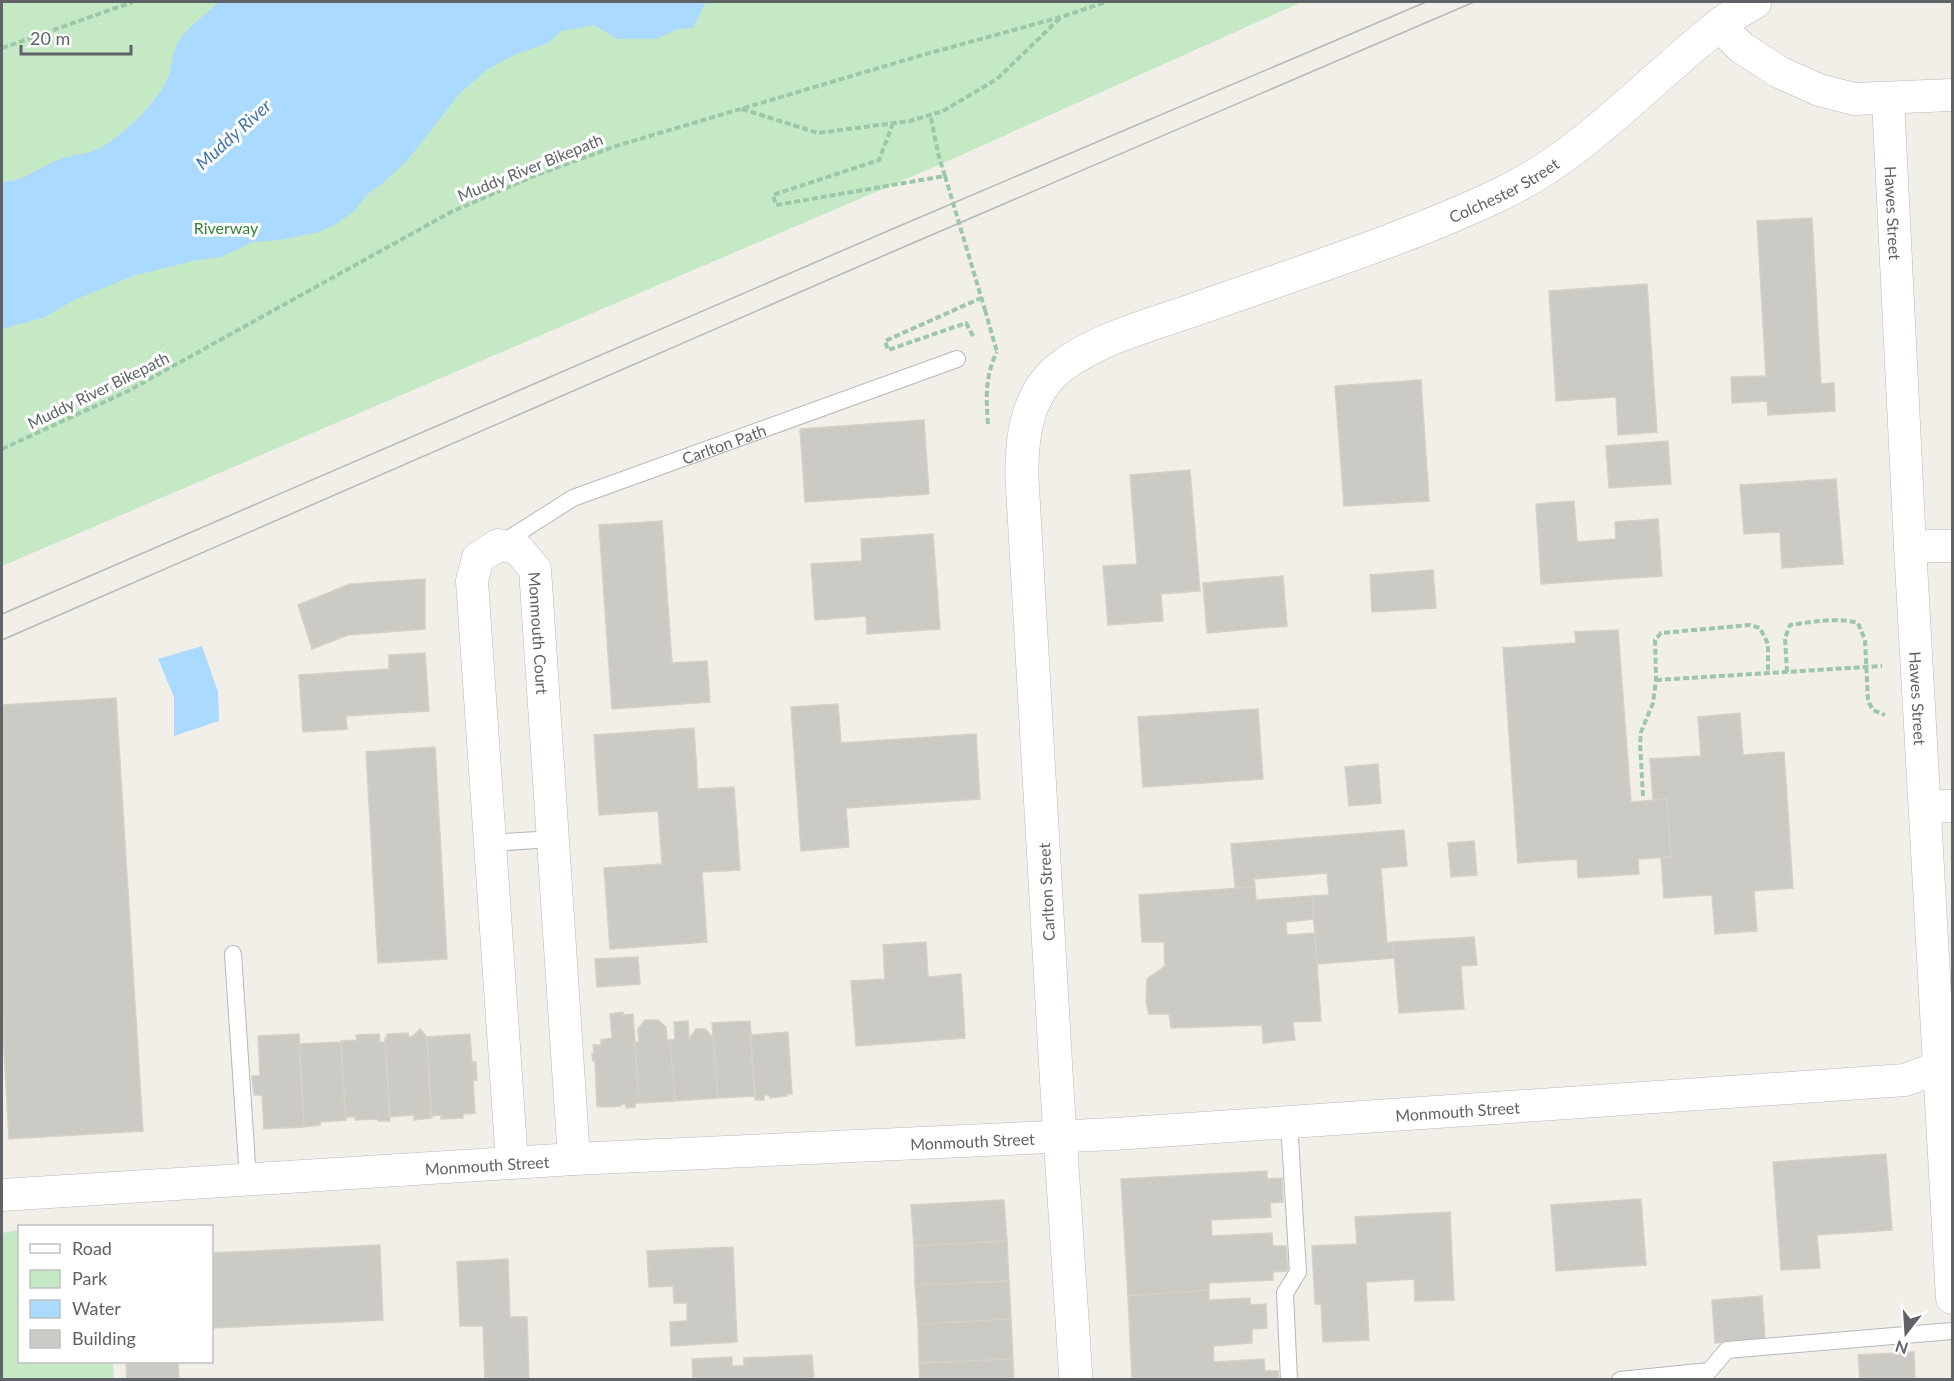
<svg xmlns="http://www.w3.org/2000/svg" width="1954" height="1381" font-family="Lato,sans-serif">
<rect width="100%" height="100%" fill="#f1efe8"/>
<path fill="#c5e8c5" d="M2,2H1302L941,164L2,566Z
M19,1230L20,1362H113L114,1379H2V1233Z"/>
<path fill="#aadaff" d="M219,2H706L693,28L678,29L656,39H617L594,25L561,31L548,43L514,55L488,69L460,93L406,162L384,182L368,194L354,211L336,224L319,232L280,240L253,242L221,257L193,261L133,276L74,300L45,317L2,329V182C26,181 38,167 61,159C74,154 87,155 100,148C121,138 158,101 167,80C172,69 172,55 177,44C184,30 207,13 219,2Z
M202,646L218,692L219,721L174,736V697L158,659Z"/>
<path fill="#cccac5" stroke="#d6d1c6" stroke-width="1.5" d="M1812,218L1821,384L1834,383L1835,411L1768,415L1767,401L1732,403L1731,377L1766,376L1757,221Z
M1647,284L1657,432L1618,435L1616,397L1556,401L1549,291Z
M1421,380L1429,501L1344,506L1335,386Z
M924,420L929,494L805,502L800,429Z
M1668,441L1671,484L1609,488L1606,446Z
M1190,470L1200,591L1161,594L1163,621L1108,625L1103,566L1137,564L1130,475Z
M1836,479L1843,564L1782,568L1780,532L1744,534L1740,485Z
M1574,501L1577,542L1616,539L1615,522L1658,519L1662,576L1541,584L1536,504Z
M662,521L672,663L707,661L710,702L612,709L599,525Z
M933,534L940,629L867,634L866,616L815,620L811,564L862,561L861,539Z
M1433,570L1436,608L1372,612L1370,575Z
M1283,576L1287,626L1207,633L1203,583Z
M425,579V629L348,635L312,649L298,605L350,584Z
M1618,630L1631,802L1667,799L1671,857L1638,859L1639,874L1578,878L1577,859L1518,863L1503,648L1576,643L1575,632Z
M425,653L429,711L346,716L347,729L303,732L299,675L389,669V655Z
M116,698L143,1131L9,1139L2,1013V705Z
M838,704L841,743L976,734L980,799L846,808L849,847L801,851L791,707Z
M1258,709L1263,779L1143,787L1138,717Z
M1740,713L1743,755L1784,752L1793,888L1754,891L1757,931L1715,934L1712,895L1664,898L1661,857H1671L1667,799L1653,800L1650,759L1701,756L1698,717Z
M694,728L698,789L734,787L740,870L702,872L707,942L610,949L604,868L662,864L658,811L599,815L594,735Z
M435,747L447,959L378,963L366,752Z
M1378,764L1381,803L1349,806L1345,767Z
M1404,830L1407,866L1381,868L1387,943L1393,942L1394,958L1317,964L1312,896L1329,895L1327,873L1254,879L1255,887L1235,888L1231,844Z
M1474,841L1477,875L1451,877L1448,843Z
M1255,887L1256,900L1312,896L1314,919L1286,922L1287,935L1315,933L1321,1021L1293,1022L1295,1040L1263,1043L1262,1025L1171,1028L1169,1014H1149L1146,1002L1147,979L1165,966L1164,942H1142L1139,895Z
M1474,937L1477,965L1461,966L1464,1009L1399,1013L1393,942Z
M926,942L928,977L961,974L965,1038L856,1046L851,981L885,979L883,945Z
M638,957L640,984L597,987L595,959Z
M623,1012V1015L633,1014L639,1103H635V1107L626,1108V1104H621V1106L602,1107L597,1106L595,1061H593L592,1053H594L593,1045H601V1040L612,1038L610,1014Z
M645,1020H658L666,1027L667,1040H670L675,1101L639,1103L635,1042H639L638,1029Z
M688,1021L689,1039L696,1029H705L713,1037L718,1098L675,1101L670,1040H675L674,1022Z
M750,1021L755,1096L718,1098L712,1023Z
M420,1029L427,1037L432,1118L414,1120V1115L390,1117L385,1038L387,1039V1034L408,1033L409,1037L413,1036Z
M788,1032L792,1094H786L787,1096L770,1098L769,1095H764V1100H755L750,1035Z
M299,1034L304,1127L264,1129L262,1095H254L252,1076H260L258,1036Z
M379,1034L380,1042H385L390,1121H378V1119L355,1120V1117H345L341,1041L357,1040L356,1035Z
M470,1034L472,1062H476L477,1080H473L475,1113L463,1114V1118L441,1119V1115L431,1116L427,1037Z
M341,1042L346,1120L320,1122V1125L304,1127L299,1044Z
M1886,1154L1892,1230L1817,1235L1820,1268L1781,1270L1773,1162Z
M1267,1171V1179L1282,1178L1283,1202L1270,1203L1271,1217L1211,1220L1212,1236L1272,1233L1273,1246H1286L1288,1271L1273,1272V1280L1209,1283V1290L1128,1296L1121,1179Z
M1641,1199L1646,1265L1556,1271L1551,1205Z
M1004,1200L1007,1241L914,1246L911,1205Z
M1450,1212L1454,1300L1415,1301L1414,1279L1366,1282L1369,1340L1323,1342L1321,1304H1315L1312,1246L1357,1244L1355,1217Z
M1007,1241L1009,1281L915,1285L914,1246Z
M380,1245L383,1320L212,1328V1253Z
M733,1247L737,1342L671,1346L670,1322L687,1321V1303H674L673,1286L649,1287L647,1251Z
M508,1259L510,1317H527L529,1380H485L483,1326H460L457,1262Z
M1009,1281L1011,1319L918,1324L915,1285Z
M1209,1290V1300L1250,1298V1305L1266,1304L1267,1328L1252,1329V1343L1213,1346L1214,1362L1264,1359L1265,1371H1278L1279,1380H1132L1128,1296Z
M1762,1296L1765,1339L1715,1343L1712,1300Z
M1011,1319L1013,1359L919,1363L918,1324Z
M1914,1352L1915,1380H1860L1858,1355Z
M812,1355L814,1380H693L692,1359L732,1357V1366H744V1358Z
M1013,1359L1014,1380H920L919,1363Z
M126,1362H178L179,1380H127Z"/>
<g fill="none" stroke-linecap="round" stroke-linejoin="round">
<g stroke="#b5b8bc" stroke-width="18">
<g id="service">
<path id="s1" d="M499,545L573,498L957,359"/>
<path d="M490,843L553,839"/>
<path d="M233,954L248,1179"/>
<path d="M1289,1121L1298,1272L1285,1293L1289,1380"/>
<path d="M1620,1380L1709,1371L1727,1350L1952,1331"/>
</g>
</g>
<g stroke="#b5b8bc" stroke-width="33">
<g id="minor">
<path d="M1718,25L1742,48L1779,72L1819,90L1854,99L1952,95"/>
<path id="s2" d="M1888,99L1910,546L1952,1298"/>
<path d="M1910,546H1952"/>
<path d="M1925,806H1952"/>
<path id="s3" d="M512,1163L472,581L478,558L498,545L517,548L535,569L574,1159"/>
<path id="s4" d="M2,1195L574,1159L1114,1134L1905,1080L1939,1067L1952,1066"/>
</g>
</g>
<g stroke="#b6babf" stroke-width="34">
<g id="secondary">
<path id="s5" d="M1076,1380L1057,1089L1022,478C1021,437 1027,392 1062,366C1100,337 1158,323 1202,307C1301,272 1403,240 1499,195C1582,156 1646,83 1717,27C1728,17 1742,10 1755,2"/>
</g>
</g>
<path stroke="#9cc7a9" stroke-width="4" stroke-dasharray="6 3" stroke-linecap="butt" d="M2,48L133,2
M742,109L818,133L910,121L943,111L997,79L1060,18
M893,123L879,160L773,195L776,205L945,176L939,157L930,114
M985,310L997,352
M973,336L966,323L888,350L885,341L981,298
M988,424C986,398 985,375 997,352
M2,449L128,391L451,212L534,176L616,146L919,56L1061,17L1106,2
M1787,672L1785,638L1790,625C1812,622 1836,617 1858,623L1865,640L1868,701L1873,710L1885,715
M1656,680L1882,666
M1643,796L1640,743L1641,732L1653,703L1656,680L1655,640L1661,633L1750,625L1760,628L1768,644V673"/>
<use href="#service" stroke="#fff" stroke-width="16"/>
<use href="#minor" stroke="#fff" stroke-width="32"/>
<use href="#secondary" stroke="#fff" stroke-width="33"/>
<path stroke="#b6b7b8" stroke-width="1.5" d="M2,614L890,230L1426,2
M2,640L892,252L1474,2"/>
<path stroke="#9cc7a9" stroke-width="4" stroke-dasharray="6 3" stroke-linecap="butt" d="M945,176L985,310"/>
</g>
<g text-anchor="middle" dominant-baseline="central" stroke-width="6" stroke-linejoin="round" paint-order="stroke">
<g font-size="16" fill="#5f6368" stroke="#fff">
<text transform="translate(530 167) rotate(-22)">Muddy River Bikepath</text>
<text stroke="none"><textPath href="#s5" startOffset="1504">Colchester Street</textPath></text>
<text stroke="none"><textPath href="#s2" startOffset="114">Hawes Street</textPath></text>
<text transform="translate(98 390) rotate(-26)">Muddy River Bikepath</text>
<text stroke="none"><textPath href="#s1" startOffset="248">Carlton Path</textPath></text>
<text stroke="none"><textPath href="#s3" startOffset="742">Monmouth Court</textPath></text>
<text stroke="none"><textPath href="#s2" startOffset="600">Hawes Street</textPath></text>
<text transform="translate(1046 892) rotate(-93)">Carlton Street</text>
<text stroke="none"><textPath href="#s4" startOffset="1458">Monmouth Street</textPath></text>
<text stroke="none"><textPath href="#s4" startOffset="972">Monmouth Street</textPath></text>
<text stroke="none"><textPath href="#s4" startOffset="486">Monmouth Street</textPath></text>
</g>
<g font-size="16" fill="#348238" stroke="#fff">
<text x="226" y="227">Riverway</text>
</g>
<g font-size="18" font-style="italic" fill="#4174aa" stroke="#fff">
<text transform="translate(233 134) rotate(-42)">Muddy River</text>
</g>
</g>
<rect width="1954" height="1381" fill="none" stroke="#5f6368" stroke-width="6"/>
<rect x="18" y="1225" width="195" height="138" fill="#ffffff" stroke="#bfc1c3" stroke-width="1.5"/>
<rect x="30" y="1244" width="30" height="9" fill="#ffffff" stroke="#bfc1c3" stroke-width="1.5"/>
<text x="72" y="1255" font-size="18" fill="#5f6368">Road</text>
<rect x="30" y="1270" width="30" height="18" fill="#c5e8c5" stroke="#bfc1c3" stroke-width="1.5"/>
<text x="72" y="1285" font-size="18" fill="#5f6368">Park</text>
<rect x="30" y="1300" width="30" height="18" fill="#aadaff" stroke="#bfc1c3" stroke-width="1.5"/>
<text x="72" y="1315" font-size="18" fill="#5f6368">Water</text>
<rect x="30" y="1330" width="30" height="18" fill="#cccac5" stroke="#bfc1c3" stroke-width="1.5"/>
<text x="72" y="1345" font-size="18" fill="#5f6368">Building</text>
<g transform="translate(1906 1333) rotate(197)" stroke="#ffffff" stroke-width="4.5" paint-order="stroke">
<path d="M0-4.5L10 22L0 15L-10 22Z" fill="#5f6368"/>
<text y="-9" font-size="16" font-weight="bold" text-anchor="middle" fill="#5f6368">N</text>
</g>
<path d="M21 45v9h110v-9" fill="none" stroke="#5f6368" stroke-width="3"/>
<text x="30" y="45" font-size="18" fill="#5f6368" stroke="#ffffff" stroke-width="4.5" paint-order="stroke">20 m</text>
</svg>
